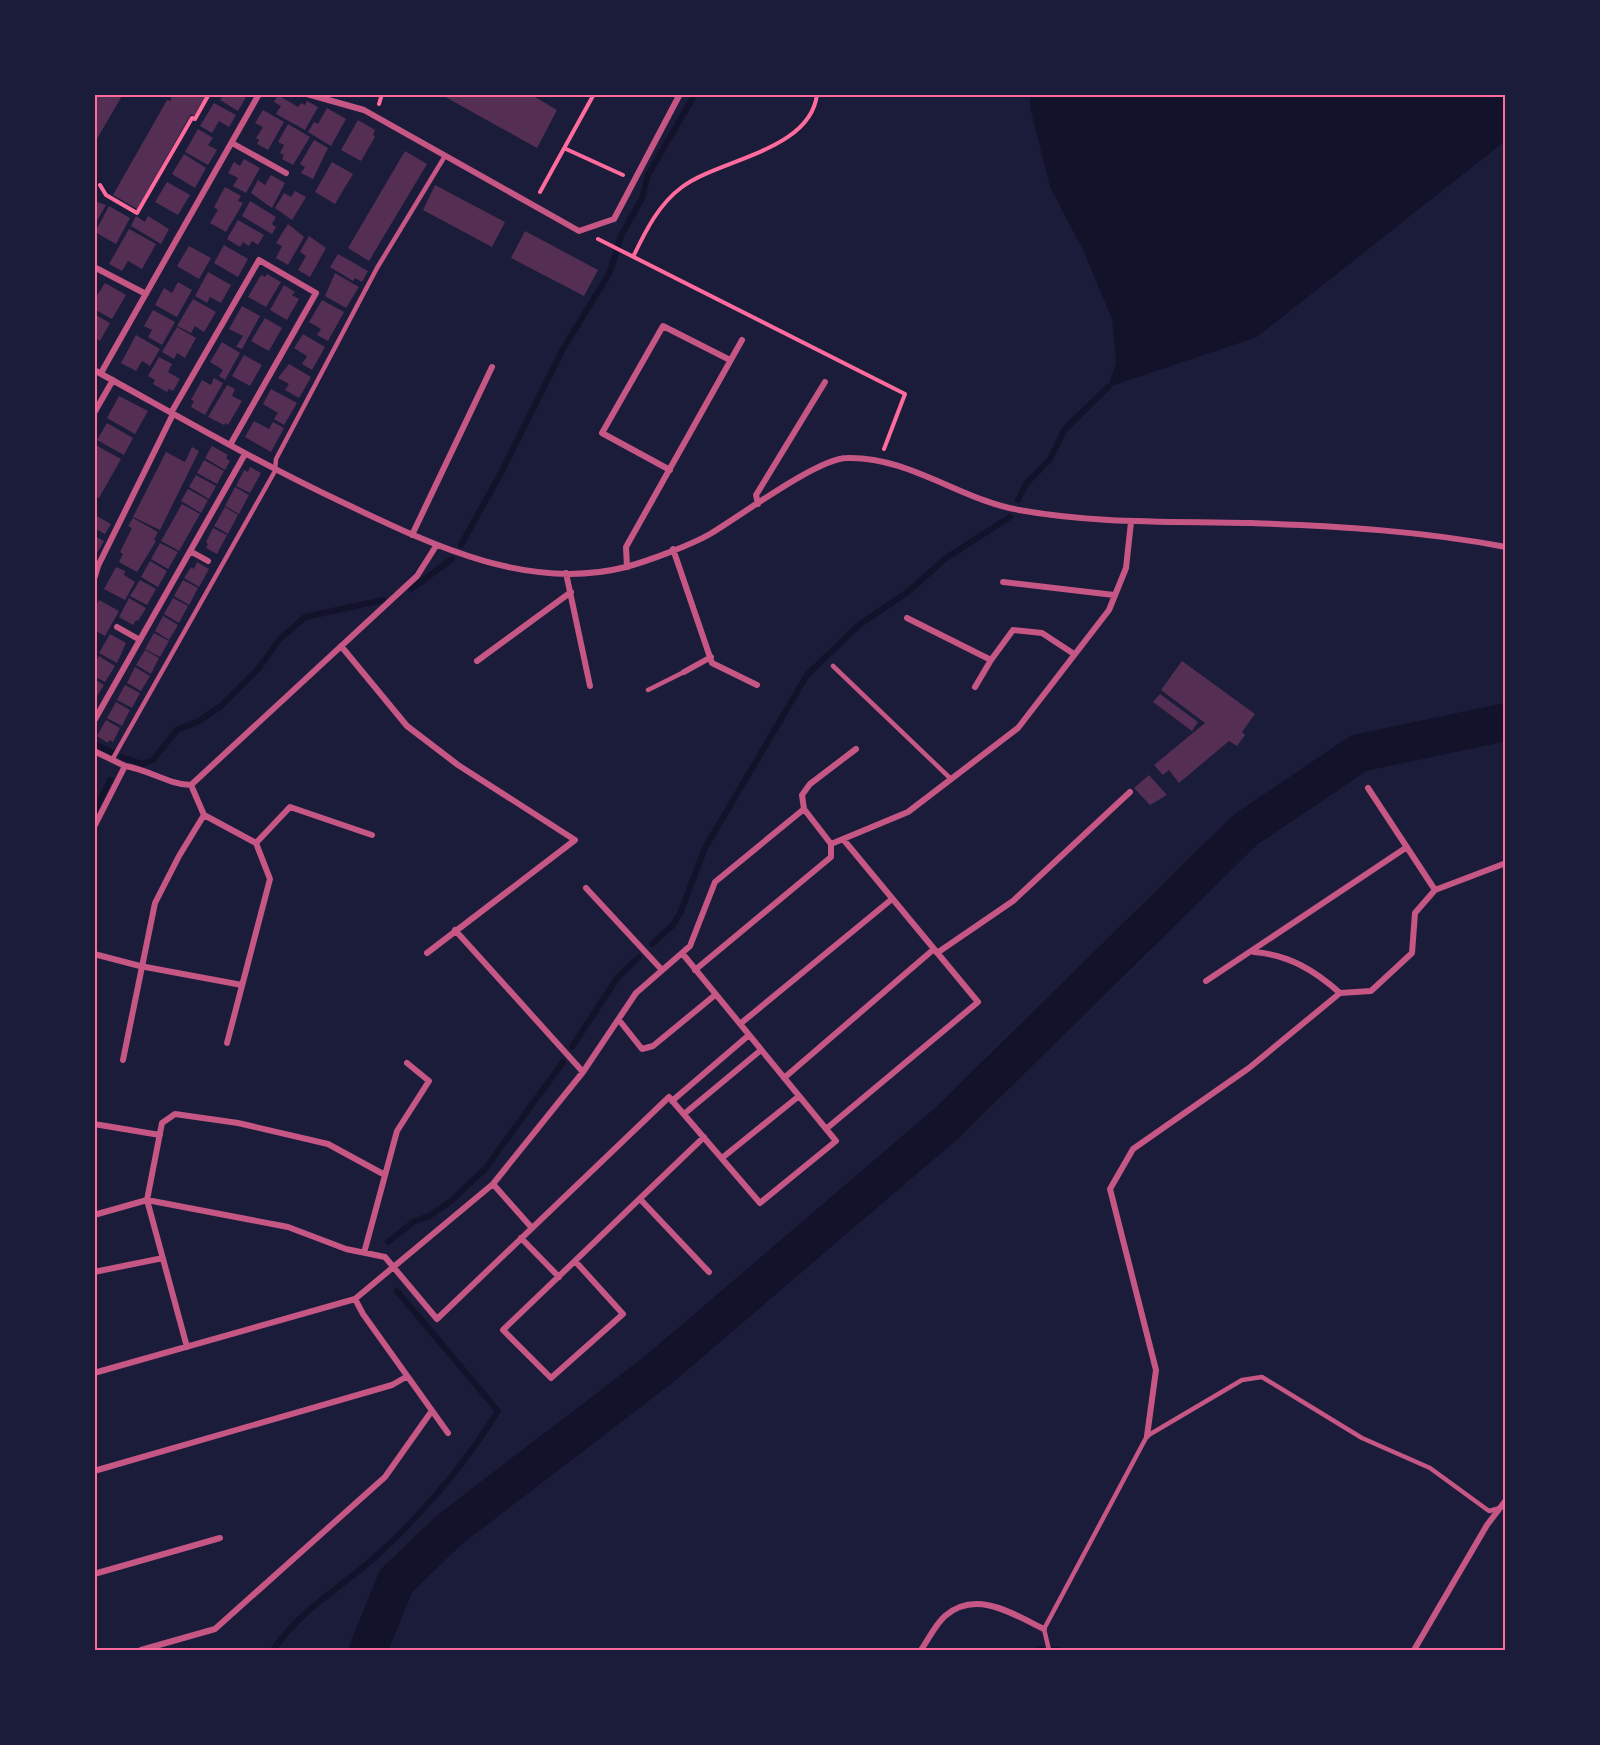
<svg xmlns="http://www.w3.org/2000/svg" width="1600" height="1745" font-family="'Alegreya Sans',sans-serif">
<rect width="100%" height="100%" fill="#1b1b3a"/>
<path fill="#12122b" d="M1030,95H1505V141L1257,337L1108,387L1116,363L1112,319L1084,252L1050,187L1030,107Z"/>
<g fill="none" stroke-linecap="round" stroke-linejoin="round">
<path stroke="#12122b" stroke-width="6" d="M1018,500L1026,484L1050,459L1065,429L1108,387
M461,545L502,471L563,349L610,272L621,236L642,198L648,175L695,94
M411,589L452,559
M94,744L113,753
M122,757L142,764L153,760L177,730L199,721L221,706L258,669L280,639L305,617L383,600
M94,812L110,780
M652,944L673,925L681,911L705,848L807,675L859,625L909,591L946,558L1010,517
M572,1047L618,977L639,957
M388,1242L413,1222L429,1216L450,1202L485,1169L563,1062
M273,1650C300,1610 339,1589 374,1558C422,1515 464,1465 498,1411L397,1291
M1038,1650L1041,1649
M1053,1650H1058"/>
<path stroke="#12122b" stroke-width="38" d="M368,1650L396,1581L449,1530L658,1370L947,1123L1245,830L1359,753L1506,722"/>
</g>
<path fill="#542f53" d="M94,94H123L94,144Z
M173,94H207L194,116L191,114L137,209L113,195L167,100L170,101Z
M224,94H248L238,111L220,100Z
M440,94H530L557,110L537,148Z
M278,95L298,107L301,103L305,105L307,101L318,107L305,130L276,114L281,106L274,102Z
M214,103L236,115L229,127L219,121L212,133L200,126Z
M327,108L346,119L331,146L308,132L314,122L318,124Z
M263,110L284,122L268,150L257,144L259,140L256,138L263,127L255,123Z
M358,120L375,130L373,135L375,137L361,161L341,150Z
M288,124L310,137L293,165L282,159L284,155L280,153L284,145L278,142Z
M198,129L213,138L208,145L217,150L208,165L185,152Z
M314,140L328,148L313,179L301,173L305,167L300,164Z
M405,151L427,164L369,261L348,248Z
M184,154L206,168L195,188L172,174Z
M244,159L260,168L246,193L233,186L238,178L228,173L234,162L240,166Z
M332,162L353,174L335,204L315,192Z
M271,175L285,183L272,208L251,193L258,180L265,185Z
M167,182L190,195L178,215L155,202Z
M435,185L505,222L492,247L423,210Z
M225,187L241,196L238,201L243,203L226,232L210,223L218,210L214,207Z
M295,191L306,197L292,220L275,208L284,193L291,197Z
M94,201L106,205L94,226Z
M250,201L276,217L272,224L276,227L272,234L242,216Z
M109,206L130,218L116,244L95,232Z
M136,216L145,222L148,216L169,229L161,244L131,226Z
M238,220L264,235L258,245L252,241L249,246L243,242L240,247L227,239Z
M288,224L304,237L288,265L276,258L282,246L276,243Z
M129,229L156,244L142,269L128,261L122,271L109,264Z
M525,231L598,270L584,296L511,258Z
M309,236L326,248L310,277L298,270L306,256L300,252Z
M224,245L248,259L238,277L214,263Z
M189,246L211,258L199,279L177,266Z
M338,254L368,271L362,282L355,278L353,281L330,267Z
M208,272L231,285L221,303L210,297L207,303L195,296Z
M335,273L359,287L346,308L325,296Z
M267,274L281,282L266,307L248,297L261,275L265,277Z
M178,282L192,290L177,317L155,305L164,288L172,293Z
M105,283L126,295L112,319L94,309V300Z
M284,285L295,292L292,295L299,299L287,320L270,310Z
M193,299L216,312L204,332L195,326L191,333L177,326Z
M322,300L344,312L328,341L317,335L321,329L309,322Z
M242,306L260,316L242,349L236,347L243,336L229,329Z
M153,310L175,322L162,345L148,337L152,330L144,326Z
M94,314L110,323L100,341L94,337Z
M265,318L282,328L269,351L251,341Z
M177,327L196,338L185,358L177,353L174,359L162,352Z
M303,334L325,347L312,370L302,364L307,356L294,348Z
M136,335L160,349L150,366L142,361L136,371L121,363Z
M222,342L240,353L225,380L219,376L223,370L210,362Z
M244,355L262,365L250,386L232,376Z
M159,357L172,364L168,372L180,379L173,391L169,389L167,392L153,384L155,380L148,376Z
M289,364L311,377L299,398L285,390L289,384L278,378Z
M214,378L223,383L205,415L191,407L194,401L191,400L202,380L211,385Z
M227,385L235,389L232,396L242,401L228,425L226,423L224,425L208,417Z
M271,389L297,403L284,425L274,419L278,413L263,404Z
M119,396L148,411L135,434L107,418Z
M254,421L269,429L273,422L284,428L271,452L245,437Z
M107,423L133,438L124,455L97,440Z
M94,444L121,459L99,498L94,496Z
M212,446L228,455L226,458L230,461L225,470L205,458Z
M192,447L199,451L160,530L133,517L166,452L185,462Z
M204,460L224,471L217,484L197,473Z
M250,467L261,473L250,493L236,486L244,470L248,472Z
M196,475L216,486L209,499L189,487Z
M235,487L249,495L239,514L225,506Z
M188,489L208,500L201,513L181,501Z
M182,504L200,514L179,551L161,541Z
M225,507L238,515L228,534L214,526Z
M95,515L111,524L105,534L94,528Z
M133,518L158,532L154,540L156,541L137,572L119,562L123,554L120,552L132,528L128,526Z
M213,528L227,535L217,554L206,548L208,544L206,542Z
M94,536L104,541L94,558Z
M160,543L178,552L168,569L151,559Z
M150,561L167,571L158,587L141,577Z
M197,562L209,569L199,587L184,578L191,567L194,569Z
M116,567L125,571L124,575L135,582L125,600L104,589Z
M140,580L156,589L147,605L130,596Z
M183,580L198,588L189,605L174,596Z
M129,598L146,608L138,621L136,620L133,625L119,617Z
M173,598L188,606L179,623L164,614Z
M99,600L119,611L105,636L94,630V609Z
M163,616L178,625L169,640L155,631Z
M154,633L169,641L160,657L145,649Z
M110,634L126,643L117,663L99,653Z
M145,650L159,658L151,674L136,665Z
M99,656L115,666L105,682L94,676V664Z
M1182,661L1255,714L1242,732L1245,735L1237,746L1229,741L1179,783L1169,770L1163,775L1154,765L1205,723L1161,690Z
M135,667L150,676L141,691L127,683Z
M94,679L104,685L94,701Z
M125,685L140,693L132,708L117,700Z
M1160,694L1198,722L1192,731L1153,702Z
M116,702L130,710L122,726L107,718Z
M106,720L120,728L113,742L109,740L108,743L97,736Z
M1149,775L1167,795L1150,805L1134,788Z"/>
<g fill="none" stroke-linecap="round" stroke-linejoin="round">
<path stroke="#ff6b9d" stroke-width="4" d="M379,104L382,94
M566,149L623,175
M100,185L106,195L137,213L192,118L195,119L209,94
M540,192L594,94
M598,239L905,394L884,449
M634,255C646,230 659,204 682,187C719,159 811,151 817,94"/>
<path stroke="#c65784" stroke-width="4.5" d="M833,666L951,779
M648,690L684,672
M112,760L275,471L276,459L377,268L445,156
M1049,1650L1044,1629L1147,1436L1242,1380L1262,1377L1362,1438L1430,1468L1489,1511L1500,1508"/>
<path stroke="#c65784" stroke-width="6" d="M307,94L364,110L579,231L614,219L680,94
M232,143L286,173
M94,267L146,294
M94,370C178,416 260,464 346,504C432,545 528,592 626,567C648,561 691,545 710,534C739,517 818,458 847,458C908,456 961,500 1019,510C1096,524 1174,521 1251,523C1337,526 1422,531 1506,547
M101,373L259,94
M94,413L113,380
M171,413L259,260L316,293L230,445
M670,470L602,433L663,326L730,360
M758,504L756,495L825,382
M412,535L492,367
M673,549L712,663L757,685
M190,551L208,561
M627,567L626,547L742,340
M566,573L590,686
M94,579L98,566L173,414
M1003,582L1114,595
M907,618L991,660
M117,627L140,640
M341,646L407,726L458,765L575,840L427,953
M477,661L571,592
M684,672L711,657
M975,687L991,660L1013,630L1042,633L1074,654
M94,721L245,454
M94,751L125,766L94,827
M125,766C150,770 167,784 191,785L417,576L436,546
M1368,788L1435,890
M204,815L256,843L270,879L227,1043
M256,843L290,807L372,835
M831,844L908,812L1018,728L1109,610L1126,568L1131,522
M586,888L662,970
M455,930L583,1072
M1254,952C1289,955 1314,970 1340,993
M937,953L1013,901L1130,792
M94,954L140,966L242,985
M695,970L831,857V844L804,809L802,795L810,784L856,749
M1206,981L1407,847
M619,1020L642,1049L653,1046L715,995
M740,1024L892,899
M123,1060L155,903L179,856L204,815L191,785
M784,1078L934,949
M672,1101L749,1035
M684,1114L761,1050
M94,1124L160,1135
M826,1129L978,1002L843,839
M722,1158L799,1096
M493,1184L532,1228
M640,1199L709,1272
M94,1215L147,1200L288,1227L346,1249L385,1257L437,1319L669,1097L760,1203L836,1141L682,953
M521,1238L559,1277
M364,1253L397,1131L429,1081L407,1063
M575,1261L623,1314L551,1378L503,1330L704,1137
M94,1272L163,1258
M355,1299L363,1314L448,1433
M187,1347L147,1200L162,1123L175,1114L238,1123L328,1144L385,1175
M94,1373L355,1299L493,1184L583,1072L636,993L690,946L715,882L804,809
M1147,1436L1156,1370L1110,1189L1133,1149L1249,1068L1340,993L1371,991L1412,953L1415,913L1435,890L1506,863
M94,1471L392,1385L406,1377
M94,1574L220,1538
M141,1650L215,1629L385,1477L431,1412
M921,1650C928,1640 935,1625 945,1616C976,1589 1013,1614 1044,1629
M1414,1650L1487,1525L1506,1500"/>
</g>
<rect width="1600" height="1745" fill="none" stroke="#1b1b3a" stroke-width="192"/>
<rect x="96" y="96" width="1408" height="1553" fill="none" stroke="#ff6b9d" stroke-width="2"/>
</svg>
